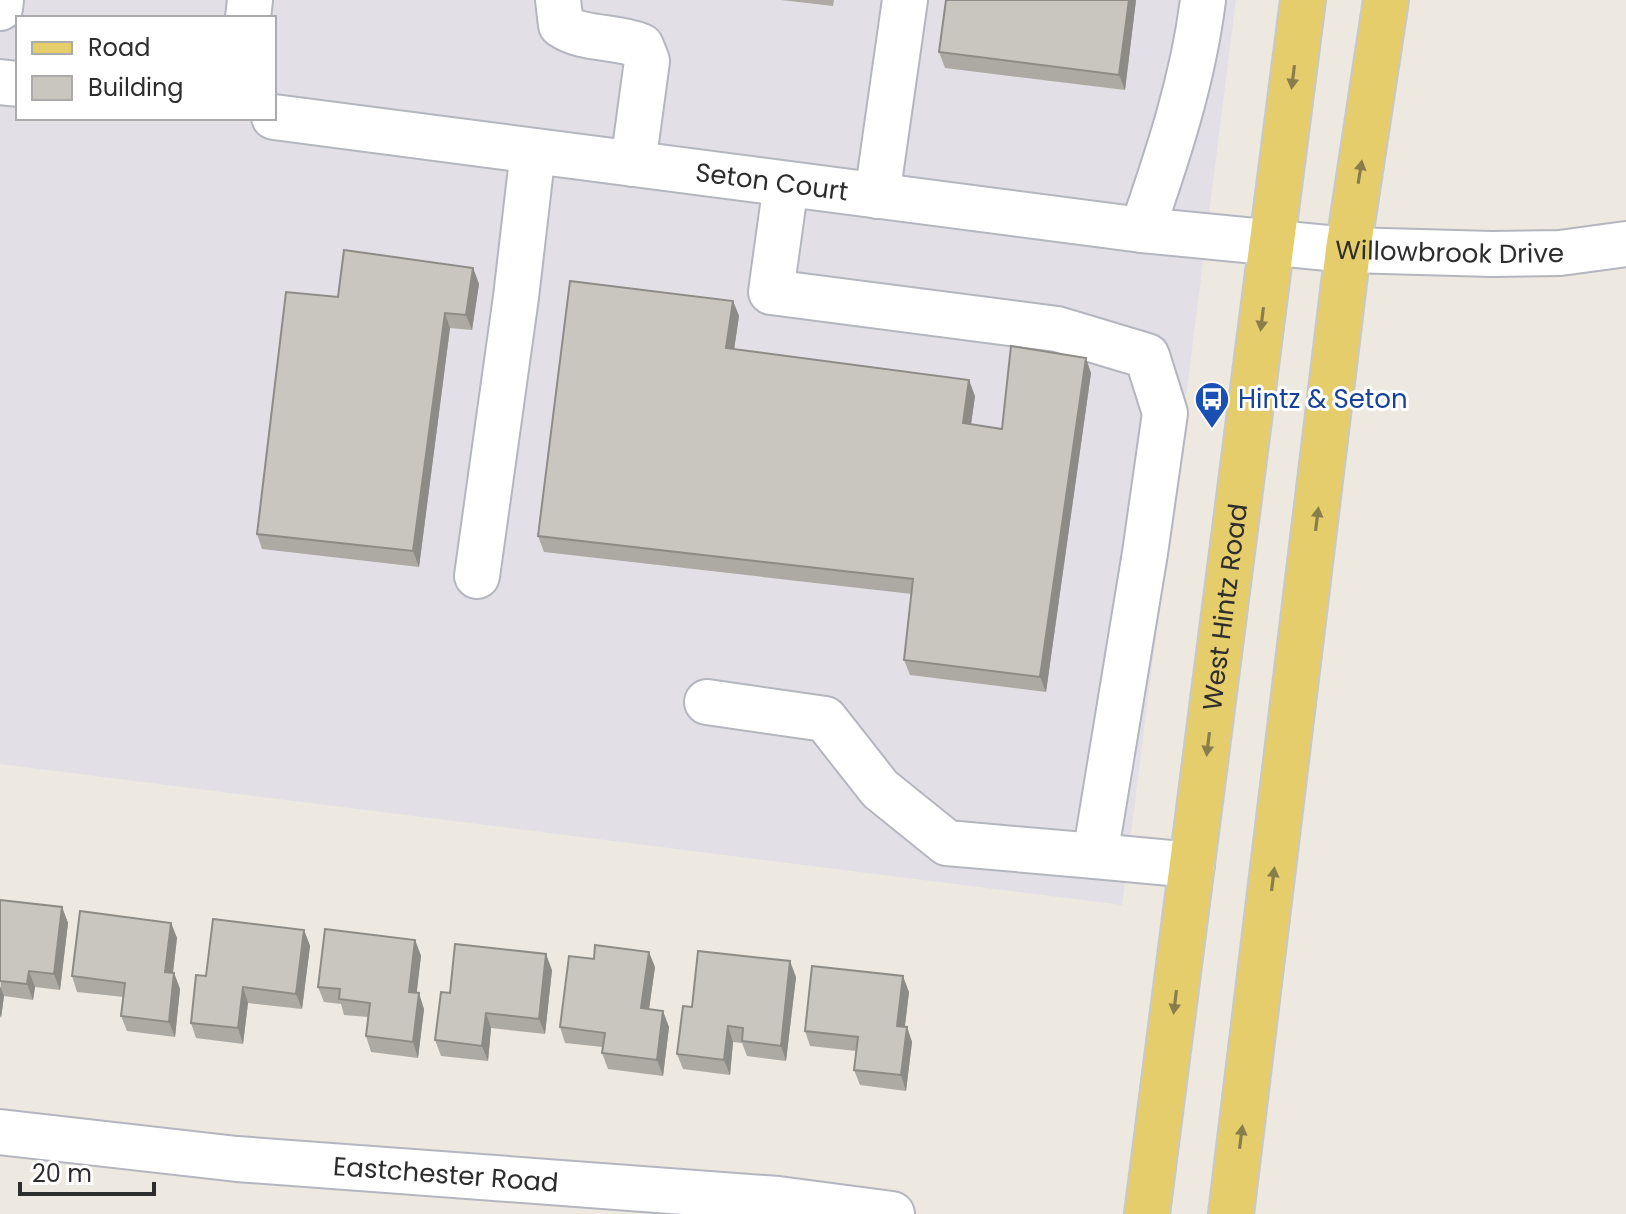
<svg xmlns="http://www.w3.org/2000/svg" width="1626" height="1214" font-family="Poppins,sans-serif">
<rect width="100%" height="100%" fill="#ede8e0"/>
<path fill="#e2e0e6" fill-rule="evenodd" d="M0,0H1236L1122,905L0,764ZM18,18H274V118H18Z"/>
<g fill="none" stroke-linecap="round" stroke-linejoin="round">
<g stroke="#b4b6bf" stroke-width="48">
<g id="minor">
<path d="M558,0L561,25C584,41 615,35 641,46L647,61L633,164"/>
<path d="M0,8L1,0"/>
<path d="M248,18L250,0"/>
<path d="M0,82L18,84"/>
<path id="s1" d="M274,117L1142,230L1348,250L1492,254L1560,253L1626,244"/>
<path d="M786,184L771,292L1057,329L1147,356L1165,413L1145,553L1095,856L1192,865"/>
<path d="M877,196L905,0"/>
<path d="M1142,230C1168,155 1193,80 1203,0"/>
<path d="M477,576L516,297L533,151"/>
<path d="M707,702L825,719L880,789L947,843L1095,856"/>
<path id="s2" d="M0,1132L237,1159L778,1199L892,1214"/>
</g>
</g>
<g stroke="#c8c8c8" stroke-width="48">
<g id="major">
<path id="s3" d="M1147,1214L1303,0"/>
<path d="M1231,1214L1348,250L1386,0"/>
</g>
</g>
<use href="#minor" stroke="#fff" stroke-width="44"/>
<use href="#major" stroke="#e6cd6c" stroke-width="44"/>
</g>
<path fill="#adaaa4" d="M781,0H834L833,6Z
M946,0H1136L1125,90L945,68L939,52Z
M473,268L479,284L472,330L450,328L419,567L262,549L257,534L338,297Z
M733,301L739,316L734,349L975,396L971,424L1002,429L1091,373L1046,692L910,675L904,660L912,594L544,552L538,536Z
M0,900L62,907L68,923L60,990L35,987L33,1000L4,996L1,1018Z
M171,923L177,938L173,973H174L180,989L175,1037L127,1031L121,1016L124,997L77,992L72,976Z
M304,930L310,946L302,1009L248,1003L243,1044L196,1038L191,1023L206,976Z
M415,940L421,956L416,993L424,1009L418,1058L371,1052L366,1036L368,1017L344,1015L341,1004L324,1002L318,987Z
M655,967L649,1009L669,1027L663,1076L608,1069L602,1053L603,1047L565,1043L560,1027Z
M552,970L545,1034L491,1028L488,1061L441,1056L435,1040Z
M796,977L786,1061L747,1056L742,1043L733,1042L730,1075L683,1069L677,1054L692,1007Z
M909,992L905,1026L907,1027L912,1042L906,1091L860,1085L854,1070L856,1051L810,1046L805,1031Z"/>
<path fill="#8d8b86" d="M1129,0H1136L1125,90L1119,75Z
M473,268L479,284L472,330L466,315Z
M733,301L739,316L732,364L726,348Z
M445,313L450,328L419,567L413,551Z
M1086,358L1091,373L1046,692L1040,677Z
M969,380L975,396L969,439L963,423Z
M62,907L68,923L60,990L54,974Z
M171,923L177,938L171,988L165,972Z
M304,930L310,946L302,1009L296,994Z
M415,940L421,956L415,1008L409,992Z
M649,952L655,967L647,1023L641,1008Z
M546,954L552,970L545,1034L539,1019Z
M790,961L796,977L786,1061L781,1046Z
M29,971L35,987L33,1000L27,984Z
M174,973L180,989L175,1037L169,1022Z
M903,976L909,992L903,1041L897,1026Z
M0,986L4,996L1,1018L0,1015Z
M243,987L248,1003L243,1044L238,1028Z
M419,993L424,1009L418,1058L413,1042Z
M663,1011L669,1027L663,1076L657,1060Z
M486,1013L491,1028L488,1061L482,1046Z
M728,1026L733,1042L730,1075L724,1060Z
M907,1027L912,1042L906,1091L901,1075Z"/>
<path fill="#c9c6bf" stroke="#8d8b86" stroke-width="2" d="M946,0H1129L1119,75L939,52Z
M344,250L473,268L466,315L445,313L413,551L257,534L286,292L338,297Z
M570,281L733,301L726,348L969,380L963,423L1002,429L1011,346L1086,358L1040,677L904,660L913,579L538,536Z
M0,900L62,907L54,974L29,971L27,984L0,981Z
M80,911L171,923L165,972L174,973L169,1022L121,1016L125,983L72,976Z
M213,919L304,930L296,994L243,987L238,1028L191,1023L196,975L206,976Z
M325,929L415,940L409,992L419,993L413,1042L366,1036L370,1003L339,999L340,989L318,987Z
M455,944L546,954L539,1019L486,1013L482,1046L435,1040L441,992L450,993Z
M595,945L649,952L641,1008L663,1011L657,1060L602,1053L605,1033L560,1027L569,956L594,959Z
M698,951L790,961L781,1046L742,1041L743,1028L728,1026L724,1060L677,1054L683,1006L692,1007Z
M812,966L903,976L897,1026L907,1027L901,1075L854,1070L858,1037L805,1031Z"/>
<defs><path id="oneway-solid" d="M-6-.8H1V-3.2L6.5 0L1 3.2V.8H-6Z" transform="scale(2)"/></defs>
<g fill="#8a7d4c">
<use href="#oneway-solid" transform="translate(1293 77) rotate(97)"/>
<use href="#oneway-solid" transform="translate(1360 172) rotate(-81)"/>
<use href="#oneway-solid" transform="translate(1262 319) rotate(97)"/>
<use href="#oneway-solid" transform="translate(1317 519) rotate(-83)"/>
<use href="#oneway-solid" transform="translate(1208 744) rotate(97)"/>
<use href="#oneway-solid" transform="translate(1273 879) rotate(-83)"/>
<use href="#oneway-solid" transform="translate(1175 1002) rotate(97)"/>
<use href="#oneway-solid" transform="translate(1241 1137) rotate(-83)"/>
</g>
<defs>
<g id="bus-pin" transform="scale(1.8)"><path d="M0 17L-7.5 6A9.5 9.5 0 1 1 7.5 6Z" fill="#1a4fb4" stroke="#fff"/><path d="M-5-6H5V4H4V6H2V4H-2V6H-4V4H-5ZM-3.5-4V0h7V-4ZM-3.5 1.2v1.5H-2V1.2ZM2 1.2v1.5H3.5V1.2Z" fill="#fff"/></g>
</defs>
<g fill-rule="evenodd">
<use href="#bus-pin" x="1212" y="399"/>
</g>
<g text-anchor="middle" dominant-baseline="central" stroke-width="6" stroke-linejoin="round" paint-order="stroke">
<g font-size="26" fill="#2d2d2d" stroke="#fff">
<text stroke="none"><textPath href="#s1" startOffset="502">Seton Court</textPath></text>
<text stroke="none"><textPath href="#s1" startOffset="1184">Willowbrook Drive</textPath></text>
<text stroke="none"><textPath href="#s3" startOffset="612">West Hintz Road</textPath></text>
<text stroke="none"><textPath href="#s2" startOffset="448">Eastchester Road</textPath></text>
</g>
<g font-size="26" fill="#164399" stroke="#fff" text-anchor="start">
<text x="1238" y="399">Hintz &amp; Seton</text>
</g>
</g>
<rect x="16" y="16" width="260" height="104" fill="#ffffff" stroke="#ababab" stroke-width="2"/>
<rect x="32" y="42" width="40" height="12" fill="#e6cd6c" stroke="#ababab" stroke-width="2"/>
<text x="88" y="56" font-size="24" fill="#2d2d2d">Road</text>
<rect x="32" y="76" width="40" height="24" fill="#c9c6bf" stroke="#ababab" stroke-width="2"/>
<text x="88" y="96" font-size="24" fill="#2d2d2d">Building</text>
<path d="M20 1182v12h134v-12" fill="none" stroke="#2d2d2d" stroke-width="4"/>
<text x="32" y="1182" font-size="24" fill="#2d2d2d" stroke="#ffffff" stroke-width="6" paint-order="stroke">20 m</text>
</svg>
